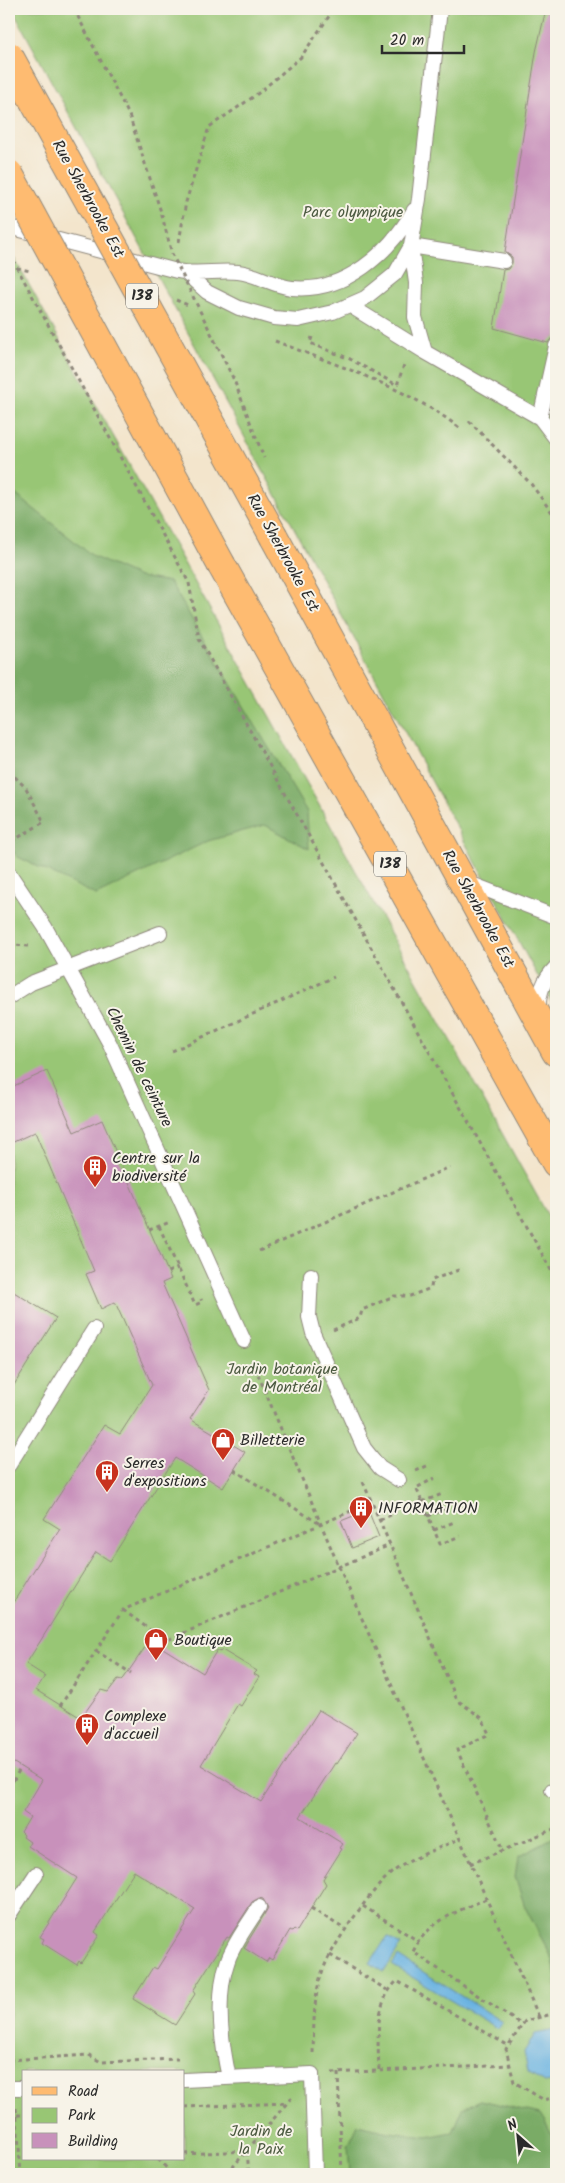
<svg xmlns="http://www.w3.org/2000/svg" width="565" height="2183" font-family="Kalam,sans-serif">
<rect width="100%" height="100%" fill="#f7f3e8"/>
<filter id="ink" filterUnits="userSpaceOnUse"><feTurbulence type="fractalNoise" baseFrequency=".02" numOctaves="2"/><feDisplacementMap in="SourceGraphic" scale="10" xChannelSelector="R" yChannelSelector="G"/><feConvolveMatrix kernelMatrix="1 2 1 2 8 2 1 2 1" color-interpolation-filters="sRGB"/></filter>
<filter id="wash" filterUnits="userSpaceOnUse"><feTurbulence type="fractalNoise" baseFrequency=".0096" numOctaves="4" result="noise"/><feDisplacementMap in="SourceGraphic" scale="20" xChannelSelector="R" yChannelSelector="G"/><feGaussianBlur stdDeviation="1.12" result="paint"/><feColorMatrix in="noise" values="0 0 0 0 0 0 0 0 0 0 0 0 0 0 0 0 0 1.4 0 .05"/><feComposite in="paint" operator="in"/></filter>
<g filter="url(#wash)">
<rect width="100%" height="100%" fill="#f3e5cc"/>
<path fill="#98c674" stroke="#627850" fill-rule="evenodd" d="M12,9H556V1010Z
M9,249L556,1230V2174H9ZM24,2072H184V2159H24Z"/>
<path fill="#7aab66" stroke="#526b48" d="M9,489L94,557L139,577L170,582L307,812L309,849L265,825L208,841L96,895L18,857L9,847Z
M556,1837V1980L553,1960L525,1907L515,1877L518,1857Z
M481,2100L540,2114C556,2139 556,2145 556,2174H350L348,2146L358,2125L389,2132L427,2137L453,2132L463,2108Z"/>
<path fill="#69b2e1" stroke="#4a6e86" d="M387,1937L401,1945L384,1972L370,1963Z
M398,1956L502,2022L498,2029L392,1965Z
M555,2030L556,2081L545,2083L528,2072L524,2052L535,2034Z"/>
<g id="blocks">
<path fill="#c891bb" d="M546,9H556V337L550,340L548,343L494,328L503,270L508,269L512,263V257L505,252L536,52Z
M47,1071L74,1132L102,1120L171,1279L162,1283L209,1390L190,1419L245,1452L223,1488L175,1458L110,1561L96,1552L26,1664L45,1676L36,1690L81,1718L101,1690L108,1692L118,1679L122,1680L124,1678L150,1640L203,1673L217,1650L220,1652L222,1650L257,1671L254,1674L259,1677L241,1706L238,1704L201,1765L261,1802L319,1710L357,1733L337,1764L335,1763L300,1817L343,1844L340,1848L342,1849L323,1879L326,1884L297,1931L294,1929L292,1931L290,1930L272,1960L269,1958L266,1962L244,1948L268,1908L263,1899L259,1898L252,1902L229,1938L227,1937L193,1991L195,1994L175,2025L133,1999L153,1967L157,1969L195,1909L134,1871L95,1932L99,1935L81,1963L79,1961L77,1965L42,1943L44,1939L40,1937L77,1878L28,1846L30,1842L23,1837L24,1835L21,1832L30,1817L23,1812L42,1780L9,1760V1609L60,1529L44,1519L104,1425L120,1434L152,1385L115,1302L101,1309L86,1274L94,1271L35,1132L9,1144V1088Z
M9,1289L56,1318L9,1393Z
M368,1510L379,1537L352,1548L341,1521Z"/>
</g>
</g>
<g filter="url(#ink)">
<use href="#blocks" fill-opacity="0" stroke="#8f887c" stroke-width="1"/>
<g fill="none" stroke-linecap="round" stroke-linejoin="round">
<g stroke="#8f887c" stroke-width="16">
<path id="lane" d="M9,227L177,271C197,275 218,270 238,272C257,274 274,286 292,288C345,293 389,253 414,210
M504,261L411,246L416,283L415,317L425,352L540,418L556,439
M186,273L207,292L239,308L274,318L298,320L333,312L365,298L395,274L411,246L419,199L440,9
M349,305L425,352
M540,418L556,346
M9,873L45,927L110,1044L244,1341
M464,881L556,917
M9,997L31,983L160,933
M538,1011C539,993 543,980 556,967
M311,1275L309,1317L313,1333L364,1448L380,1468L399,1480
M9,1465L94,1329
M552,1790L556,1791
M9,1915L36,1874
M229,2078C221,2041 215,1996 228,1960C234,1943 249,1923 259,1907
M184,2080L312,2074L315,2174
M9,2088H24"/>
</g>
<g stroke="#8f887c" stroke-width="30">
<path id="primary" d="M274,537L556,1052
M222,566L556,1163"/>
</g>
<path stroke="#8f887c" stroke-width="3" stroke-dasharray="4 4" stroke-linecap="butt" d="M179,242L186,202L209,127L256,95L301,57L334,9
M9,266L30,271
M176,300L188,305
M312,337L310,343L350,359L397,385L405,362
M275,341C338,366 407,387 461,429
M469,421L531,484L556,518
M189,583L199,639L556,1279
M9,771L26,788L44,822L9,843
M9,945L31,946
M172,1051L334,977
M159,1226L195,1305L202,1302L201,1299
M149,1230L170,1222
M259,1251L450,1167
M168,1272L178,1268
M333,1330L360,1318L362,1310L394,1296H410L431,1288L432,1280L461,1269
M252,1360L339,1567L539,2017
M234,1470L320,1524
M416,1471L429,1465
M363,1482L457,1700L482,1718L489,1734L457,1750L503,1851
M418,1487L435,1478
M417,1490L440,1544L460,1536
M422,1502L442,1494
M428,1516L448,1508
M380,1520L395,1513
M434,1530L454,1522
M123,1610L165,1641L390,1545
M96,1651L131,1673
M60,1706L123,1610L372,1502
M9,1788L21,1767
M470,1864L556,1828
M486,1899C458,1911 426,1922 413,1952L522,2025
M363,1906L418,1941
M311,1908L346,1930
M330,1955L387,1990
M556,2013L525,2021L506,2049L514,2082L544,2100L556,2097
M313,2053C314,2026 313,1995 323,1970C331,1947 374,1885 394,1871C413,1857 437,1849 459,1839
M9,2060L89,2055L101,2062L178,2059
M379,2070C378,2041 374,2002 397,1981L509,2046
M332,2073L510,2065
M338,2073L342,2174
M555,2098L556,2106
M184,2107L288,2103
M16,2108L21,2174
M17,2115H24
M184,2154L247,2151L249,2174
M158,2159L172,2174
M227,2174L292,2097"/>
<use href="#lane" stroke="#fff" stroke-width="14"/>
<use href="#primary" stroke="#febb71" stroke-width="28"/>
<g stroke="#8f887c" stroke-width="30" stroke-linecap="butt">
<path id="primary-bridge" d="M9,56L274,537
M9,174L222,566"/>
</g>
<path stroke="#8f887c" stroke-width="3" stroke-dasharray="4 4" stroke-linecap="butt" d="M74,9L129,115L161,212L172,254L234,380L264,458
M9,253L189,583"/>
<use href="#primary-bridge" stroke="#febb71" stroke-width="28"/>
</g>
</g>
<defs>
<g id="building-pin" transform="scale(1.25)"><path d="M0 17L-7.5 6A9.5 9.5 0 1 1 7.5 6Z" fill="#c8321e" stroke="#f7f3e8"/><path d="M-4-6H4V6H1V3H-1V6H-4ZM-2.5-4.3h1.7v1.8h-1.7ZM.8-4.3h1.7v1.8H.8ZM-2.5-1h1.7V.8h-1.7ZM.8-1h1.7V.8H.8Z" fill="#fff"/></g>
<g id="shop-pin" transform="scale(1.25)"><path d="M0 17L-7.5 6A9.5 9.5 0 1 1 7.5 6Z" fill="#c8321e" stroke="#f7f3e8"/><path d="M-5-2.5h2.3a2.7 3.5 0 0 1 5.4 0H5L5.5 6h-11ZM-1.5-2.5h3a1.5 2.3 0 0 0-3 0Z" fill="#fff"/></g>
</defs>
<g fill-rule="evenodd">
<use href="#building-pin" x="95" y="1167"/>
<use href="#shop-pin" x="223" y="1440"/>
<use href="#building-pin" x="107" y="1472"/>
<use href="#building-pin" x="361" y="1508"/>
<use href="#shop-pin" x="156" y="1640"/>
<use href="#building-pin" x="87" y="1725"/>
</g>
<g text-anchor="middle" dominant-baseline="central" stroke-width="4" stroke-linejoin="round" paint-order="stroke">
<g fill="#f7f3e8" stroke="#686764" stroke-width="1">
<rect x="126" y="283.5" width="32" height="25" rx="4"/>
<rect x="374" y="851.5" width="32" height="25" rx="4"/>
</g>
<g font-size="15" font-weight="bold" fill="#2b2b2b">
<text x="142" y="296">138</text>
<text x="390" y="864">138</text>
</g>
<g font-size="16" fill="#2b2b2b" stroke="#f7f3e8">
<text transform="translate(88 199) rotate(61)">Rue Sherbrooke Est</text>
<text transform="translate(283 553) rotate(61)">Rue Sherbrooke Est</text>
<text transform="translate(478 909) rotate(61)">Rue Sherbrooke Est</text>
<text transform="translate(139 1067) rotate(64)">Chemin de ceinture</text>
</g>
<g font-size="16" fill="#4c5a41" stroke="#f7f3e8">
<text x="353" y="212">Parc olympique</text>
<text x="282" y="1369">Jardin botanique<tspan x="282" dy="18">de Montréal</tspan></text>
<text x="261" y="2131">Jardin de<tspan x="261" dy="18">la Paix</tspan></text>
</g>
<g font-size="16" fill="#2b2b2b" stroke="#f7f3e8" text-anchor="start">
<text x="112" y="1158">Centre sur la<tspan x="112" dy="18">biodiversité</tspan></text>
<text x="240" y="1440">Billetterie</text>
<text x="124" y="1463">Serres<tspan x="124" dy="18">d'expositions</tspan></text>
<text x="378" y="1508">INFORMATION</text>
<text x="174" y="1640">Boutique</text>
<text x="104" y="1716">Complexe<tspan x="104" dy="18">d'accueil</tspan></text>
</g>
</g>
<rect width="565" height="2183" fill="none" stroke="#f7f3e8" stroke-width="30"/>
<rect x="22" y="2070" width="162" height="90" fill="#f7f3e8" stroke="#a5a39c"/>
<rect x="32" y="2087" width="25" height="8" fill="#febb71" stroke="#a5a39c"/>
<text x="68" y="2096" font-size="15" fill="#2b2b2b">Road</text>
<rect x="32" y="2108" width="25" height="15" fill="#98c674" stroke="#a5a39c"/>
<text x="68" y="2120" font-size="15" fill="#2b2b2b">Park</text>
<rect x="32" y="2133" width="25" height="15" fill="#c891bb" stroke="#a5a39c"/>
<text x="68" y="2146" font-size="15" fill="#2b2b2b">Building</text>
<g transform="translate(518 2136) rotate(333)" stroke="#f7f3e8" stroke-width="4" paint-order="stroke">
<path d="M0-4L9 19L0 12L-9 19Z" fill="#2b2b2b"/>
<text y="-8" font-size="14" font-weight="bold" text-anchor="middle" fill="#2b2b2b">N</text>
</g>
<path d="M382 45v8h82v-8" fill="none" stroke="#2b2b2b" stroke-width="2.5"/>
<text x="390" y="45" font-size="15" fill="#2b2b2b" stroke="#f7f3e8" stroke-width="4" paint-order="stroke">20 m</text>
</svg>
